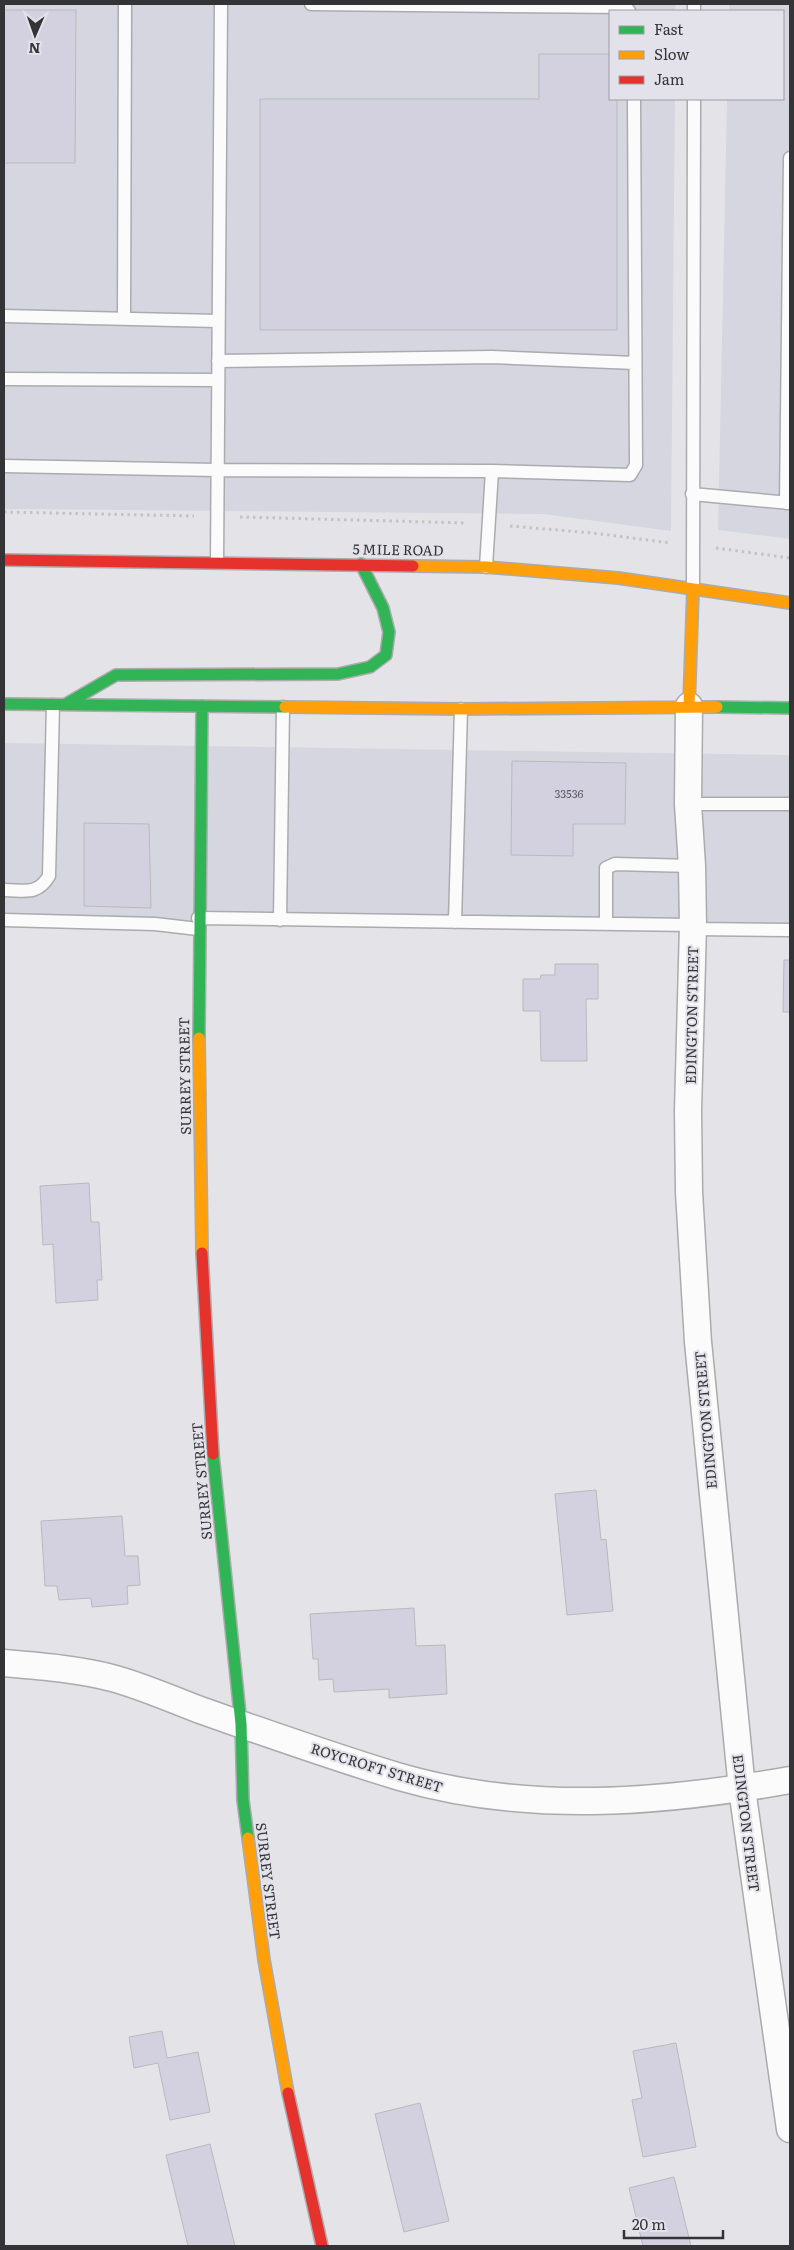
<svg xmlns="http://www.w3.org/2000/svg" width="794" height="2250" font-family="Literata,serif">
<rect width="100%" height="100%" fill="#e4e4e8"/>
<path fill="#d6d6e0" d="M4,4H676L675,11H610V99H675L671,531L543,514L4,509Z
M729,4H790V539L718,530L727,99H783V11H729Z
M4,743L790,755V930L4,923Z"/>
<path fill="#d3d1e0" stroke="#b9b9bc" d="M4,10H76L75,163H4Z
M539,54H610V99H617V330H260V99H539Z
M512,761L626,763L625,824H573V856L511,855Z
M84,823L149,824L151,908L84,906Z
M784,960H790V1012H783Z
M555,964H598V999H586L587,1061H541L540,1011H523V979H540L541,975H555Z
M89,1183L91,1222H99L102,1280H97L98,1300L56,1303L53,1244L43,1245L40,1186Z
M596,1490L601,1540L606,1539L613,1611L567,1615L555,1494Z
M122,1516L125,1556H138L140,1585L127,1586L128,1604L92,1607L91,1598L59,1600L57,1586H45L41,1521Z
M414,1608L416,1646L445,1645L447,1694L389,1698V1689L334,1692L333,1679L319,1680L318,1659H313L310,1614Z
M162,2031L167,2058L198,2052L210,2112L170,2120L158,2063L134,2068L129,2037Z
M676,2043L696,2147L643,2157L632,2100L642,2098L633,2051Z
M420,2103L449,2221L404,2232L375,2114Z
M210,2144L235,2246H188L166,2155Z
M674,2177L691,2246H643L629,2188Z"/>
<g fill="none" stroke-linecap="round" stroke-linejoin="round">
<g stroke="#ababae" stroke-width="15">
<path id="lane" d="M311,4L626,7L629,11
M694,11V4
M4,316L218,321
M124,319L125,4
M218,361L492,357L635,363
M4,379L218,380
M4,466L217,470L492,471
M692,494L790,503
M786,503L790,158
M217,562L221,4
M486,567L492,471L630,475L636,465L634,99
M693,589L694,99
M688,804H790
M4,890C24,890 37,896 49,876L53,705
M198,918L693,925
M4,920L155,924L198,929
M280,920L283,707
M455,922L461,709
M606,924V868L615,864L692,866
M693,929L790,930"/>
</g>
<g stroke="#ababae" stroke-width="29">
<path id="street" d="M689,706L688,804L692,866L693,925L688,1111L689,1192L698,1342L742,1789L790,2129
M4,1663C39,1666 78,1669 112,1678C142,1686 171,1699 200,1710C266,1733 333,1757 400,1777C528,1814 661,1803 790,1780"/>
</g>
<g stroke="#ababae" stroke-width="14">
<path id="fast" d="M4,704L285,707
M66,704L116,675L338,674L370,667L386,655L389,632L383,608L361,564
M717,707L790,708
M199,1038L202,706
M213,1454L241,1724L243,1800L248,1838"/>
</g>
<g stroke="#ababae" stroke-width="14">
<path id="slow" d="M413,566L486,567L618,578L790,603
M689,706L693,589
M285,707L461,709L717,707
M199,1038L202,1253
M248,1838L264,1960L288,2093"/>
</g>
<g stroke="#ababae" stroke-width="14">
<path id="jam" d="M4,560L413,566
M202,1253L213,1454
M288,2093L322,2246"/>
</g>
<path stroke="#c3c3c4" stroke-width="3" stroke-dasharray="2.5 4" stroke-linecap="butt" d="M4,512L194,516
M240,517L467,523
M510,526L593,533L671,543
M716,548L790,558"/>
<use href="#lane" stroke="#fbfbfc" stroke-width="12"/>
<use href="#street" stroke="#fbfbfc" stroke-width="26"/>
<use href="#fast" stroke="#30b455" stroke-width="11"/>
<use href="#slow" stroke="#ff9f0a" stroke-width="11"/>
<use href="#jam" stroke="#e5322d" stroke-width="11"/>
</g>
<g text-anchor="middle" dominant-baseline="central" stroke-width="4" stroke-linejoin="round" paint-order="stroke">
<g font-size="11" fill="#5c5c62">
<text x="569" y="793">33536</text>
</g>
<g font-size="14" fill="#343437" stroke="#e3e2ea">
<text transform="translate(398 549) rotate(1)">5 MILE ROAD</text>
<text transform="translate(691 1015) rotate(-89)">EDINGTON STREET</text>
<text transform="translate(184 1076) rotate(-91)">SURREY STREET</text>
<text transform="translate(705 1420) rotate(-95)">EDINGTON STREET</text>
<text transform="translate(201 1481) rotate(-95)">SURREY STREET</text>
<text transform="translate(377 1767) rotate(17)">ROYCROFT STREET</text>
<text transform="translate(747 1823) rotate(83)">EDINGTON STREET</text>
<text transform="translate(269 1881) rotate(83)">SURREY STREET</text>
</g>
</g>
<rect width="794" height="2250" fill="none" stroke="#343437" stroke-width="10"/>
<rect x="609" y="10" width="175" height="90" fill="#e3e2ea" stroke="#9d9ca2"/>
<rect x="619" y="26" width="25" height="8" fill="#30b455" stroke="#9d9ca2"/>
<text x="654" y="35" font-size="15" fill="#343437">Fast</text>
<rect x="619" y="51" width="25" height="8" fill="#ff9f0a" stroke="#9d9ca2"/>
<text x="654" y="60" font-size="15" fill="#343437">Slow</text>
<rect x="619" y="76" width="25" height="8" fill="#e5322d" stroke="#9d9ca2"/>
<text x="654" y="85" font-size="15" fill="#343437">Jam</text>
<g transform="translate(35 35) rotate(182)" stroke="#e3e2ea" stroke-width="4" paint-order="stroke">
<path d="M0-4L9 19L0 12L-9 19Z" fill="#343437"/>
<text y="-8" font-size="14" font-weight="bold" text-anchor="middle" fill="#343437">N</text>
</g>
<path d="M624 2230v8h99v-8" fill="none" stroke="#343437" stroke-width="2.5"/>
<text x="632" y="2230" font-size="15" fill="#343437" stroke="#e3e2ea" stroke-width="4" paint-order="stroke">20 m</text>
</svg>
